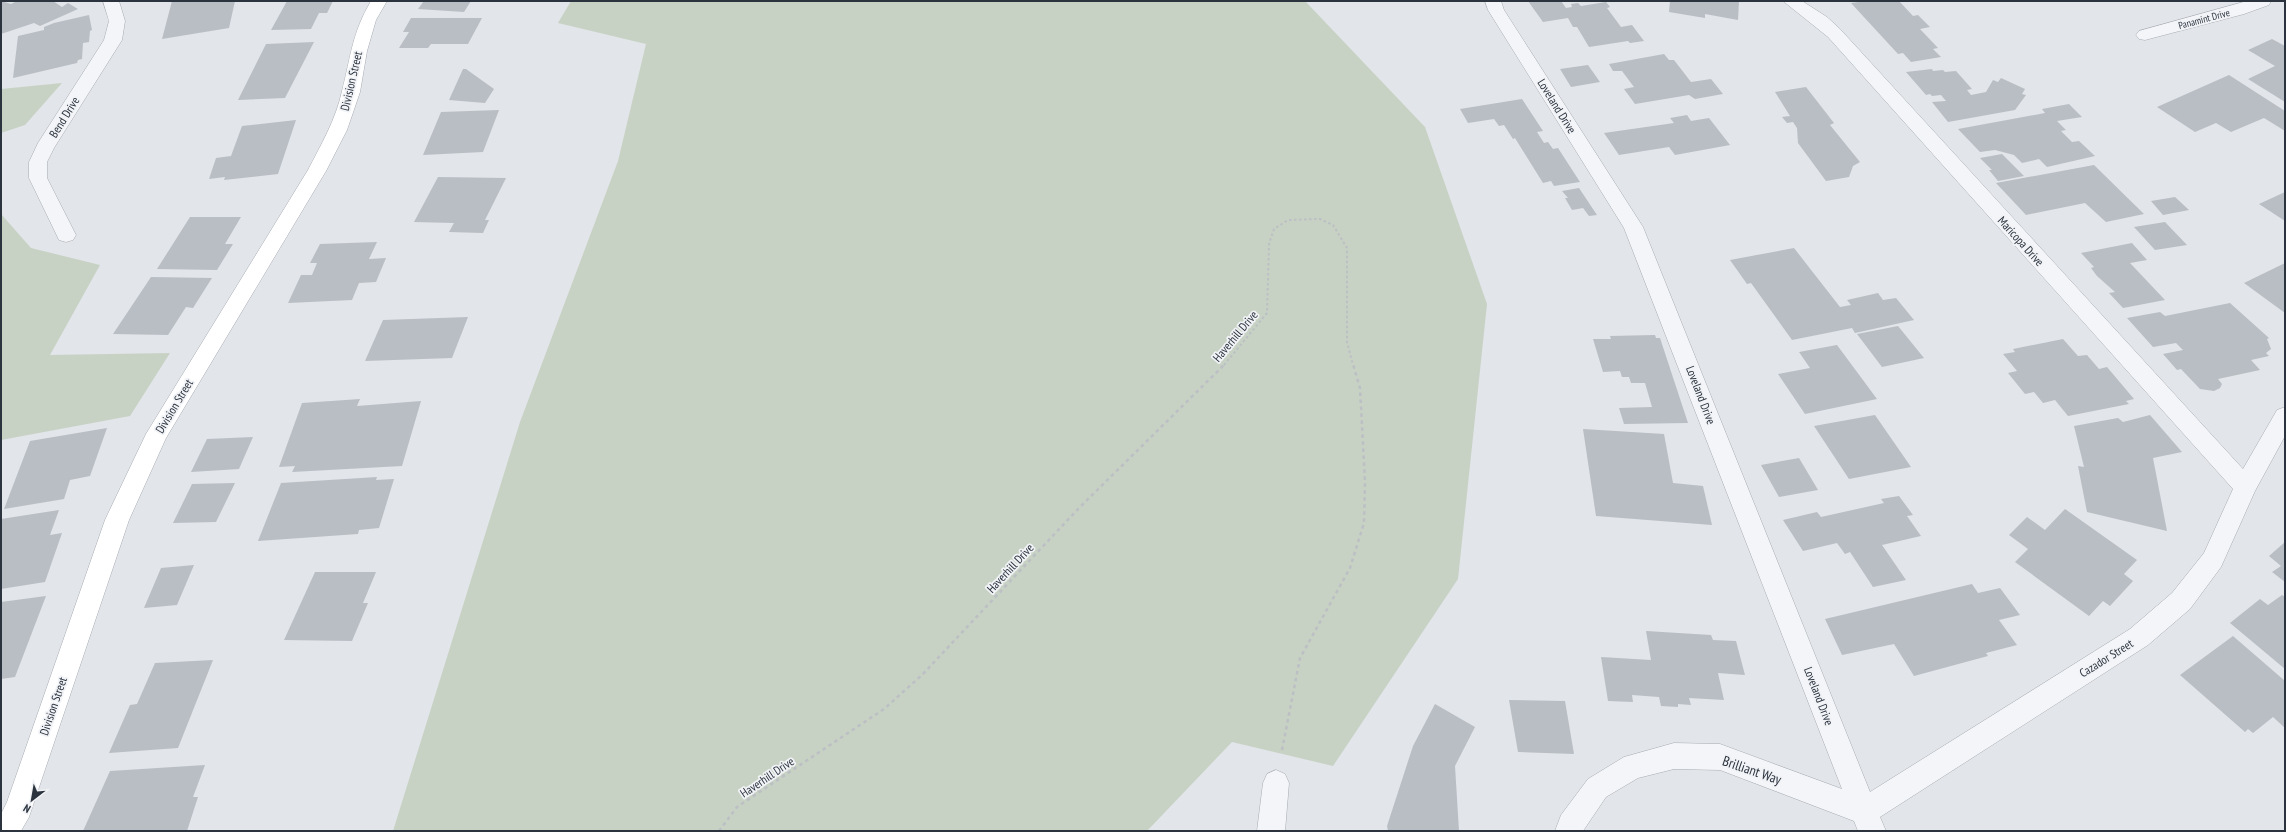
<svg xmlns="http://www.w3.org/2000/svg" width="2286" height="832" font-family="'PT Sans Narrow',sans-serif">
<rect width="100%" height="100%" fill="#e2e5e9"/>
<path fill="#c7d2c4" d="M571,1H1305L1425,127L1487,304L1458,579L1333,766L1232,742L1147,831H393L520,422L618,161L646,44L558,23Z
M62,83L25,125L1,133V89Z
M1,214L31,248L100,265L50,355L170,353L130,416L1,440Z"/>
<path fill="#b9bec5" d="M1,1L11,4L17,1H53L62,7L68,3L78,9L40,26L34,23L1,34Z
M172,1H235L229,28L162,39Z
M287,1H333L327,13H319L311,29L271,30Z
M424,1H471L464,12L418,9Z
M1528,1H1561L1566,8L1572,7L1571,4L1578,3L1581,6L1606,2L1610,7L1607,8L1621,27L1632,25L1644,41L1630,43L1628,41L1589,47L1577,27H1573L1568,18L1543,22Z
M1670,1H1739L1738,20L1705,14V18L1669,12Z
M1866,1H1899L1913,16L1918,15L1930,27L1920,29L1938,48L1933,49L1941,57L1911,62L1903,53L1898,54L1851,3Z
M89,15L92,30L90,31L89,42L83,43L82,59L78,60L77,63L13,78L18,36L44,30V27L54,23Z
M411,18H482L468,44H431L428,48H399L409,32H403Z
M2272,39L2285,46V102L2248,79L2275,66L2248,50Z
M314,42L285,98L238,100L266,44Z
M1664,54L1669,60H1674L1691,82L1711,79L1723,94L1695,99L1689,95L1635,104L1624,89L1634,87L1622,71H1613L1609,64Z
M1588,65L1600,82L1571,87L1560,69Z
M463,69H466L494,89L485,103L449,100Z
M1932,69L1933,71L1943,70L1945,72L1956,71L1972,89L1967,90L1971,95L1986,92L1993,80L1998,82L2001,78L2025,89L2022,94L2026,95L2015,110L1948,122L1932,102L1946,101L1941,95L1932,96L1930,94L1926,95L1906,72Z
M2229,75L2285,111V131L2264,118L2231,132L2216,123L2195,132L2157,107Z
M1806,87L1834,123L1830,125L1860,162L1853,166L1849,177L1826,181L1798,143L1797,128L1793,122L1787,123L1782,117L1790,116L1775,92Z
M1522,99L1543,131L1537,132L1544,143L1548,142L1553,149L1558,148L1580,182L1554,186L1551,181L1543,183L1515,138L1513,139L1504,125L1499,126L1494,119L1468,123L1460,109Z
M2069,104L2082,117L2057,121L2066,130L2061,131L2072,142L2079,141L2095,156L2047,167L2039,159L2022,163L2014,155L1995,150L1980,152L1958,129L2045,113L2042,109Z
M499,110L483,152L423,155L441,112Z
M1687,115L1691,121L1709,118L1730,145L1675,155L1669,147L1619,155L1604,133L1674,123L1670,118Z
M296,120L278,174L224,180L225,177L209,179L216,158L231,156L242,126Z
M2002,154L2024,176L1998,181L1989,170H1992L1980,158Z
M2094,165L2144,214L2106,222L2085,203L2026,215L1996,183Z
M438,177L506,178L485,220H489L483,233L449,232L454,223L414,222Z
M1579,188L1597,215L1589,216L1583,208L1572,210L1565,198H1568L1562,191Z
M2285,192V221L2259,204Z
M2175,197L2189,210L2163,215L2151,201Z
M190,217H241L225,244H233L217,270L157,269Z
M2165,222L2187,245L2155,250L2134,227Z
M377,242L369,259L386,258L376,282L359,283L352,300L288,303L301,275H312L317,263H310L320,244Z
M2132,243L2147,260L2130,263L2165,300L2123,308L2109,293L2115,292L2097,276L2091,268L2094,267L2081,253Z
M1794,248L1840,307L1851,305L1847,300L1878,293L1883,300L1896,298L1914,320L1855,333L1852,328L1792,340L1751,283L1747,284L1730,260Z
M2285,263V313L2244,283Z
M151,277L212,278L193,308L186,307L168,335L113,334Z
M2230,303L2269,338L2267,339L2271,349L2266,353L2269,356L2251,360L2260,370L2218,379L2222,384L2220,388L2214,391L2200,389L2181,369L2177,370L2163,354L2183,350L2176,343L2153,347L2127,318L2160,312L2165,316Z
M468,317L452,358L365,361L383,320Z
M1898,326L1924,358L1882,367L1857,334Z
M1655,335L1656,338H1660L1688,423L1624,424L1619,408L1652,407L1645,383H1631L1629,377H1622L1620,371L1603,372L1593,339H1611L1610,336Z
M2063,339L2078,356L2087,355L2099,369L2107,367L2134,399L2126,401L2129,404L2068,416L2055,400L2043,403L2034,392L2025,394L2008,373L2017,371L2003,354L2015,352L2013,349Z
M1837,345L1877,399L1805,414L1778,374L1810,368L1799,352Z
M360,399L357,406L421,401L402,466L292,472L295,466L279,467L302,403Z
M1875,415L1911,467L1849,479L1814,426Z
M2150,415L2182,452L2153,458L2167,531L2087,512L2078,466L2084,467L2074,426L2118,418L2123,422Z
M107,428L90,476L70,480L64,499L4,509L30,441Z
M1583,429L1664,434L1673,483L1703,486L1712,525L1596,516Z
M253,437L239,469L191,472L207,439Z
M1799,458L1818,490L1779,497L1761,465Z
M377,477L376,480L394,479L379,528L359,530L358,534L258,541L281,483Z
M235,483L216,522L173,523L192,484Z
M1899,496L1913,515L1907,516L1921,536L1882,545L1906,580L1873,587L1850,552L1845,554L1837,543L1803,551L1783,520L1817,512L1821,517L1884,503L1881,499Z
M2065,509L2137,560L2124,574L2133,581L2110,606L2103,601L2089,616L2015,562L2028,549L2009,535L2027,517L2045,530Z
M59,510L50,535L62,533L45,582L1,589V519Z
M2285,542V582L2272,572L2281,566L2269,556Z
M194,565L177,605L144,608L161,568Z
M315,572H376L363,603H368L352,641L284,640Z
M1972,584L1978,593L2000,588L2020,615L1999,620L2017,645L1986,653L1988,656L1914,676L1894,644L1842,655L1825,619Z
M2282,595L2285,597V669L2230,623L2260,599L2268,605Z
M46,596L15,677L1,679V602Z
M1646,631L1711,635L1713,640L1736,641L1745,675L1718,673L1724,700L1689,698L1691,705L1678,704V707L1661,706L1659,697L1632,695L1633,702L1608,701L1601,657L1651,660Z
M2233,636L2285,681V728L2273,717L2253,733L2248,729L2245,732L2180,675Z
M213,660L178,748L109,753L130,705L137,704L155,663Z
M1509,700L1565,701L1574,754L1518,752Z
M1435,704L1475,727L1455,766L1459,831H1388L1387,826L1413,746Z
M205,765L193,797H198L187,831H83L110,771Z"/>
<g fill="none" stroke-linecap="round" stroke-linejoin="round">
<g stroke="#a7acb3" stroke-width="1">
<path id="street" d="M103,1H119L125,21L122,40L54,148L47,162V178L76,235L73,240L66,242L59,240L29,178V162L38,143L104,40L109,21Z
M1485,1H1501L1504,10L1643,227L1870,792L2130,629L2172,593L2204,553L2233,489L1828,37L1783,1H1802L1827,17L1840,29L2243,469L2277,410L2285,407V436L2255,491L2221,567L2190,609L2148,645L1880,817L1886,831H1858L1854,821L1720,770L1674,769L1638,778L1606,797L1583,831H1555L1561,815L1588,779L1624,757L1674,743L1720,744L1842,789L1624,228L1488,10Z
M2247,1H2271L2269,5L2244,14L2145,40L2139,39L2136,35L2139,31Z
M1276,770L1285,774L1289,783L1285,831H1257L1263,783L1267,774Z"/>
</g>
<g stroke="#a7acb3" stroke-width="1">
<path id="secondary" d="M371,1H387L376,20L367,51L360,92L347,130L326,171L166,438L129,520L29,817L21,831H1V814L7,802L105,520L146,434L308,170C321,145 336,119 342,91C351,56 352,33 371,1Z"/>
</g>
<path stroke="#bcbfc4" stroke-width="2" stroke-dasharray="2.5 2.5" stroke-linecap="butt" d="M1224,365L1267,313L1269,244L1274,229L1288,220L1320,219L1333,225L1347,248V342L1353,365"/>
<path stroke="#bcbfc4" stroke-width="2.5" stroke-dasharray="3.5 3.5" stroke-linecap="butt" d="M1282,750L1300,658L1350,568L1364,523L1365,482L1360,388L1353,364
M719,831L737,807L884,709L922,675L1078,509L1225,364"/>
<use href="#street" fill="#f4f5f8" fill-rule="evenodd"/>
<use href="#secondary" fill="#fff" fill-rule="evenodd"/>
</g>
<g text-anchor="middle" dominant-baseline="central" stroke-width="3.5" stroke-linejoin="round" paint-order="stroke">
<g font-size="10" fill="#2b333f" stroke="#f1f3f6">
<text transform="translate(2204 19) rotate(-15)">Panamint Drive</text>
</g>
<g font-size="12" fill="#2b333f" stroke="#f1f3f6">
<text transform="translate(351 81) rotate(-77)">Division Street</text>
<text transform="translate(1557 106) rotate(58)">Loveland Drive</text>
<text transform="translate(64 117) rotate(-58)">Bend Drive</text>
<text transform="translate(2021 241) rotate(48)">Maricopa Drive</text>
<text transform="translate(1235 336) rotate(-50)">Haverhill Drive</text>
<text transform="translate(1701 395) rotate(69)">Loveland Drive</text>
<text transform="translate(174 406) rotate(-59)">Division Street</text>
<text transform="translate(1010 568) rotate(-47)">Haverhill Drive</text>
<text transform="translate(2106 658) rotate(-32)">Cazador Street</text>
<text transform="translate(1819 696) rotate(69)">Loveland Drive</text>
<text transform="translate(53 706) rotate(-71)">Division Street</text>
<text transform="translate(767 777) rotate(-34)">Haverhill Drive</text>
</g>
<g font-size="14" fill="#2b333f" stroke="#f1f3f6">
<text transform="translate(1752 770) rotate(19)">Brilliant Way</text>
</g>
</g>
<rect width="2286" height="832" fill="none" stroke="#2b333f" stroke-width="4"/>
<g transform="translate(32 800) rotate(211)" stroke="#f1f3f6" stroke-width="3" paint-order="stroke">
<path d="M0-3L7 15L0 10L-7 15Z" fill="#2b333f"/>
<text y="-6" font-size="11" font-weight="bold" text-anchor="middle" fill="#2b333f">N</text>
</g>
</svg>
